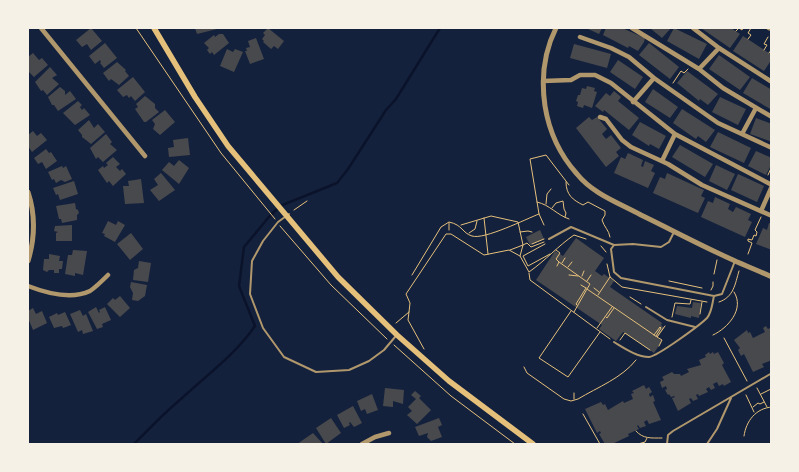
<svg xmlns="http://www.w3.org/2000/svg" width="799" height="472" font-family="Jost,sans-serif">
<rect width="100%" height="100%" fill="#14213d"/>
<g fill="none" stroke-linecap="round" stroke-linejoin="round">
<path stroke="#0b132b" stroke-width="2.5" d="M134,444C149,429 164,413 181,399C207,375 235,355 255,326L239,286L244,247L268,218L280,206L337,183L348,169L386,110L396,99L440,28"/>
</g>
<path fill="#48494c" d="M91,28L102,41L91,50L87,44L82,47L76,40Z
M195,28H221L197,34Z
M268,28L284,41L278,49L274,46L271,49L263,42L264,41L262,39L265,35L263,33Z
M586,28H602L599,34Z
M606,28H622L645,38L644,42L638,51L629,46L628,48L603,35Z
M650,28H671L662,38Z
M674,28L707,44L699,59L667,41Z
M701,28H731L740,34L730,48Z
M219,34H223L229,43L214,55L212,52L210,54L207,50L209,48L204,43L214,35L215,37Z
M743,36L772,55V59L764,71L733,51Z
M256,38L264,59L250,64L245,51H247L246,48L250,47L248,41Z
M105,43L117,58L104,68L100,63L101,62L100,60L95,64L89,56Z
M649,43L679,67L670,79L639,55Z
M574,44L611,54L607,68L570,58Z
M227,49L233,52L235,49L243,52L234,72L220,66Z
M33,53L39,60L42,58L48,65L34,77L28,71V57Z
M719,55L750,77L740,90L709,69Z
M618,60L643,77L635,89L610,72Z
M117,62L126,70L125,71L129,76L119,85L111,79L109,81L103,73Z
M50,67L57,75L52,78L59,84L47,95L43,90L41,91L35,82Z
M687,71L718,94L708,105L700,99L699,101L677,83Z
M133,77L145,92L135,101L131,96L129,98L127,95L123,97L117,90Z
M752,78L772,90V110L743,93Z
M587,86L595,88L594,91L597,92L592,108L584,105L583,108L577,106L578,102L576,101L578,95H580L582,88L586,89Z
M60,87L65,91V95L70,91L76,99L58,111L54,105H52L48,97Z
M653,89L678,107L670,118L645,102Z
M614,91L621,97L618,101L639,118L629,130L604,110L603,112L595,106L606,93L610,96Z
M145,96L155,104V108L159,112L146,122H144L135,109L138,107L136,104Z
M720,97L746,109L738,125L712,112Z
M78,101L82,105L80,107L82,110L84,108L90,115L75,125L63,113Z
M682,109L715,130L706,142L698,136L696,139L673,123Z
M165,110L175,122L160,135L153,129L155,124L152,120Z
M589,117L592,120L597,117L607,129L602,134L606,139L611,135L621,148L616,152L619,156L606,167L576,128Z
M756,118L772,124V142L750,134Z
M89,120L94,128L98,124L105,132L91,144L82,137V135L78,130Z
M640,122L666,136L659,149L650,144L649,146L632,135Z
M33,131L37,136L41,133L47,140L32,152L28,146V135Z
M718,132L751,148L744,163L710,147Z
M106,134L112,142L110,144L117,150L103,162L98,157L96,159L90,148Z
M188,138L190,155L169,157L168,148L174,147L173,140Z
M680,145L713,164L705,177L672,157Z
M46,149L49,153L51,152L57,161L46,169L42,162L38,164L34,158Z
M756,151L772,158V163L766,175L748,166Z
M628,153L643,160L641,166L643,167L645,161L654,165L651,171L655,173L648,188L614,173L621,157L625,159Z
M113,157L120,164L116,167L120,171L122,169L126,174L113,186L109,181L107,183L98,170L103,166L104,168L108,165L106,163Z
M179,160L189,168L179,184L162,170L169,162L174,166Z
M716,165L735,174L727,190L709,181Z
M62,166L63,168L66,166L72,179L65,182L61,180L56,183L54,179L52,180L48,172Z
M161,173L175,190L159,201L150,190L158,185L154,179Z
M667,173L704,190L701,196L705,198L698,213L653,193L660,177L665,179Z
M738,174L764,186L757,202L731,190Z
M141,179L144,203L125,204L123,186H129L128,181Z
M74,181L78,194L60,200L58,194L56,195L53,188Z
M715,197L730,204L728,209L733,212L736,207L751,214L748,220L752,222L745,237L701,217L708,201L713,203Z
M75,203L76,209L78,210L79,213L77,215V220L62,223L61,219H59L56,206Z
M108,221L116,225L118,221L125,225L115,242L104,236L105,234L102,233Z
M769,223L772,224V250L756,244L763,228L767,230Z
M72,225V241H56V233L58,232L54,231L55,226Z
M540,230L544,239L530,245L526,237Z
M131,233L143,249L130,260L117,244Z
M576,238L604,258L595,271L602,276L604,274L614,281L610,287L662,323L661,325L664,328L658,337L657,336L656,337L662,341L654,353L623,332L616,341L599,329L602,325L536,280L555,251L563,256Z
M73,250L87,251L83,275L75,273V276L65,274L68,255H72Z
M49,254L60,256L59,261H63L62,269H59V273H54V270H49L47,272L43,270L44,259H49Z
M139,261L151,263L148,282L133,280L134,270L138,268Z
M131,282L147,285L145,296L138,301L132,300L133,293L130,287Z
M120,296L130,308L120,317L107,304L113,298L115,300Z
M693,302L701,303L699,318L691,316V318L675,314L677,306L692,308Z
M96,307L99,313L100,312L99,310L105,307L111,320L102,324L103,327L97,329L88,312Z
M33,308L36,314L42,311L47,323L33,330L28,318V311Z
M80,310L83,316L86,314L93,331L83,334L82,330L78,332L70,314Z
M65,312L71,325L66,327L63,328L62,326L54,328L49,317L57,313L58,315Z
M766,326L768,329L772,327V360L762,364L764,367L753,372L744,354L741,356L738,350L740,348L734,340L747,330L748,333L750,332L753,338L765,332L763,328Z
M709,352L710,354L713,352L714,354L718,352L724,363L722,365L731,382L724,386L723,384L719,386L717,382L713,384L715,388L711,390L709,387L706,389L708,392L699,396L698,394L696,395L698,399L693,401L691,398L689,399L691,403L678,411L672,398L675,397L674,396L671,397L669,394L668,395L665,390L667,389L666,386L662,388L660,382L664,380L662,377L672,372L674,374H680L681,376L689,372L687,369L701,365L699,360L706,357L705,355Z
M644,385L646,389L649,387L652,392L649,394L650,397L653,395L655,401L653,402L661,420L649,424L647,420L644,422L646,426L640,428L638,425L637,426L639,429L628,434L629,436L612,444H605L599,434L601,433L600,431L597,433L585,409L601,402L603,405L605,404L608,410L623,401L624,403L633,399L631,394L634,393L632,391Z
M385,388L404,390L403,404L393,401V407L383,406Z
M415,391L421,396L419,398L431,410L417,424L407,415L412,411L408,407L416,399L411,395Z
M372,394L378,410L367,414L365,409L361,411L357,401Z
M353,406L362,423L354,427L350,422L349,423L350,425L344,428L337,415Z
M331,418L341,433L326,444L316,428Z
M439,418L442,425L438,427L442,437L431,441L427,437L428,433L419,436L415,427Z
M313,433L323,444H298L300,442Z"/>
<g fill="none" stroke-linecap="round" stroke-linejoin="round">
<path stroke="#e5c07b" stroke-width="1" d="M136,28L221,153L275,219
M736,31L739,28L742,30L743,28
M748,39L751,35L748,33L751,28
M764,50L767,45L764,44L768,37
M769,53L772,49
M673,83L681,71L684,73L688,69
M768,175L772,166
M566,182C566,195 573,200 583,205L588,202L605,211V215L602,220C604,227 609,230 610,237
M537,202C550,205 557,215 569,219
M546,204L547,194L551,189
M552,208L556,203L563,201L564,209L566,213L565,217
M294,210L307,201
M484,218L488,254
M461,225L491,216L518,222L523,245L510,250
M544,225L539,214L530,159L546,155L569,185
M280,226L331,285L387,339
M449,230V223
M520,232L528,231L532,232
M469,233L475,229L477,221
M544,242L531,247L527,243L523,245L520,256L529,272C546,260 558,246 574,235L586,239
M532,244L544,239
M545,244L523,256L528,266L550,254
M601,246L606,252
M556,250L560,253L556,259L559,262L557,266
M748,254L752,243L748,241V239L752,240L754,235L756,236L757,232L755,230L761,217
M559,262L590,284L587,289L657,337
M562,263L565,258
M607,264L610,277L622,287L707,302
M568,267L572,262
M529,273L530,280L610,339
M714,274L717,260
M412,275L441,227L449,222C463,225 462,233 472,236C484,240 526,219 539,214
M569,275L578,276
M582,276L584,271
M587,281L591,275
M669,281L702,288
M581,285L586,288
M594,288L599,292
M711,290L713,286V282
M598,295L610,277
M630,297L641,304
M719,302C734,297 735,284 739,271
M577,305L576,304L586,288
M571,311L539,358L568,377L600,332
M409,312L408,320L424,349
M574,312L587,289
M700,314L702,302
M606,317L607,318L614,308
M672,317L675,303L690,304L691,300
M396,323L409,312L410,303L406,294L446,234H451L484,255L509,250L520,256
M597,328L612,307
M654,335L660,327L661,328L656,336
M713,335C728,328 745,309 734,292
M724,338L747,381
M620,340L625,333L650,350
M394,345L451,396L515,444
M659,346L662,340L657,337L665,326
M524,367L527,373L564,399L571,401L578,399C598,387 622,378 636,360
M757,388L767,407
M574,393V399
M761,394L771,389
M746,395L754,412
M753,407L758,403L760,404L764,402
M583,414L600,444
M636,431C643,439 651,438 662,438
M744,436C746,421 756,408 772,407
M638,444L645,442L647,438"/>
<path stroke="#b1986c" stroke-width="2" d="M289,214L278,222L263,241L252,261L250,294L263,328L284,357L316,372L349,370L369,361L384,350L395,337
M673,234L669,242L661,247L633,244L614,245L611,249L614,272L621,278L714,296L722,294L735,261
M549,239L571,227L614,245
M646,307L667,320L695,327
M614,342C624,348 637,357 649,357C658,356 700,325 707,318C712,312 712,304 714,296
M667,444L668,435L673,431L772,373
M707,444L717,429L731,398"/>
<path stroke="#b1986c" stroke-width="4.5" d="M41,28L145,156
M632,28L699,69L723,88L772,117
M693,28L719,48L772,82
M580,37L611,48L629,57L654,78L718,123L772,148
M699,69L719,48
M543,81L571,80L580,75H595L611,83L675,134L772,185
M633,102L654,78
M600,117L606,119L622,140L631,147L668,164L702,185L772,216
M742,134L756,108
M662,161L675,134
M761,211L772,186
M28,286C46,293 71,300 90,291C96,287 102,281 108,275
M362,444L375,437L389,433"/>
<path stroke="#b1986c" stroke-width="5" d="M556,28C544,52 541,79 545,106C549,131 560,155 577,174C593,194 619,203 641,215C672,230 702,246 733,260C746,266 759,271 772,277
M769,28L772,29
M28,192C36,216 35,238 28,261"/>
<path stroke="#e5c07b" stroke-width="5.5" d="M154,28L195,97L228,146L338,277L397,335L449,381L533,444"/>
</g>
<rect width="799" height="472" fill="none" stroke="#f6f1e7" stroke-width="58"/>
</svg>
